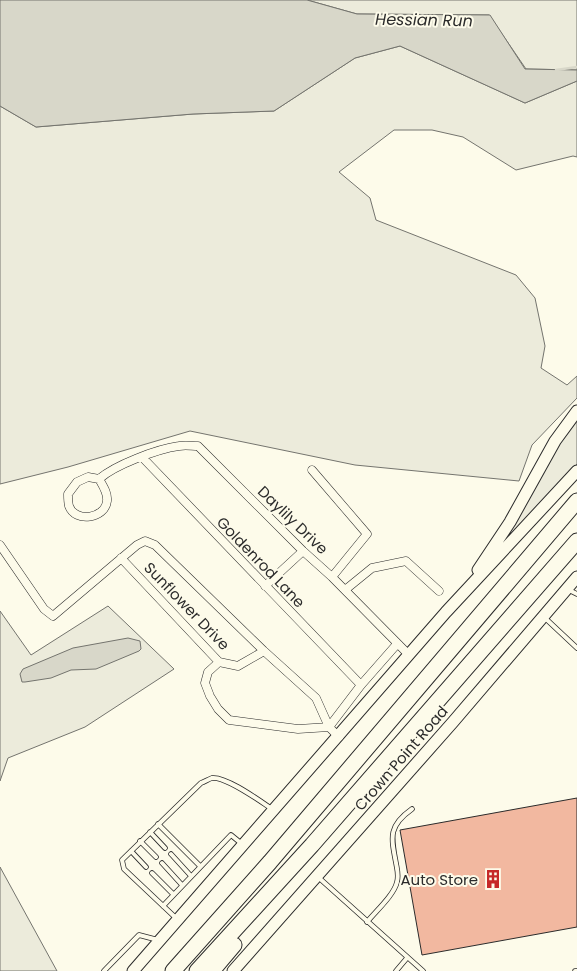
<svg xmlns="http://www.w3.org/2000/svg" width="577" height="971" font-family="Poppins,sans-serif">
<rect width="100%" height="100%" fill="#fdfbea"/>
<path fill="#ecebdb" stroke="#74746e" d="M307,0H577V70L526,69L489,15L357,14Z
M400,46L525,103L577,81V157L573,156L516,170L463,137L432,130H394L339,172L370,198L376,220L516,275L535,298L545,346L541,368L567,385L577,376V398L532,445L519,481L355,465L190,431L68,467L0,484V106L36,127L193,114L274,111L355,58Z
M577,420V464L510,537L503,541C526,500 546,455 577,420Z
M108,606L174,669L85,727L8,758L0,781V611L31,655Z
M0,867L57,971H0Z"/>
<path fill="#d8d7c9" stroke="#74746e" d="M0,0H307L357,14L490,15L525,69L577,70V81L525,103L400,46L355,58L274,111L193,114L36,127L0,106Z
M128,638L140,641L141,649L139,651L96,669L71,670L51,678L25,682H22L20,674L23,669L73,648Z"/>
<g fill="none" stroke-linecap="round" stroke-linejoin="round">
<path stroke="#d8d7c9" stroke-width="2.5" d="M556,70L577,67"/>
</g>
<path fill="#f2b8a0" stroke="#2b2b2b" d="M577,798V927L422,955L400,830Z"/>
<g fill="none" stroke-linecap="round" stroke-linejoin="round">
<g stroke="#2b2b2b" stroke-width="5.5">
<path id="lane" d="M569,590L577,594
M545,618L577,648
M158,824L200,866
M150,832L165,848
M140,841L156,857
M131,851L146,867
M171,854L191,876
M162,863L182,885
M152,873L173,894
M318,877L423,971
M163,906L231,835L242,844
M177,919L124,869L122,860L201,783C204,782 209,779 212,778C226,776 260,801 272,809
M367,922C376,911 394,895 397,882C399,875 397,869 396,863C391,837 388,826 412,809
M104,971L139,935L158,940
M396,971L407,958
M575,971H577"/>
</g>
<g stroke="#2b2b2b" stroke-width="9">
<path id="street" d="M142,457L361,685
M312,470L367,534L332,577
M88,477L99,479C103,486 108,493 107,501C105,519 75,523 69,506C68,502 68,497 68,494L77,482Z
M99,479C115,465 157,449 179,446C185,445 192,446 198,446L303,551L332,577L409,655
M0,545L44,609L53,616L137,545L145,541L155,545L264,651L316,698L329,727L339,737
M121,558L219,662L238,666L264,651
M265,586L303,551
M345,590L372,568L406,561L439,591
M219,662L208,672L205,683L210,696L218,709L229,720L298,729L329,727L361,685L397,644"/>
</g>
<g stroke="#2b2b2b" stroke-width="13">
<path id="secondary" d="M478,570L510,522L555,441L577,411
M133,971L446,612L577,471
M233,971L453,722L577,577"/>
</g>
<g stroke="#2b2b2b" stroke-width="17">
<path id="highway" d="M173,971L270,862L577,501
M197,971L312,845L577,541
M212,971L234,945"/>
</g>
<use href="#lane" stroke="#fdfbea" stroke-width="4"/>
<use href="#street" stroke="#fdfbea" stroke-width="8"/>
<use href="#secondary" stroke="#fdfbea" stroke-width="11"/>
<use href="#highway" stroke="#fdfbea" stroke-width="15"/>
</g>
<defs>
<g id="building-bare" transform="scale(1.5)"><path d="M-4-6H4V6H1V3H-1V6H-4ZM-2.5-4.3h1.7v1.8h-1.7ZM.8-4.3h1.7v1.8H.8ZM-2.5-1h1.7V.8h-1.7ZM.8-1h1.7V.8H.8Z" fill="#c62828" stroke="#fdfbea" stroke-width="2.5" paint-order="stroke"/></g>
</defs>
<g fill-rule="evenodd">
<use href="#building-bare" x="493" y="879"/>
</g>
<g text-anchor="middle" dominant-baseline="central" stroke-width="4" stroke-linejoin="round" paint-order="stroke">
<g font-size="15" fill="#2b2b2b" stroke="#fdfbea">
<text transform="translate(293 520) rotate(44)">Daylily Drive</text>
<text transform="translate(261 562) rotate(46)">Goldenrod Lane</text>
<text transform="translate(187 606) rotate(46)">Sunflower Drive</text>
<text transform="translate(401 758) rotate(-49)">Crown Point Road</text>
</g>
<g font-size="15" fill="#2b2b2b" stroke="#fdfbea" text-anchor="end">
<text x="478" y="879">Auto Store</text>
</g>
<g font-size="16" font-style="italic" fill="#2b2b2b" stroke="#fdfbea">
<text transform="translate(424 20) rotate(1)">Hessian Run</text>
</g>
</g>
</svg>
